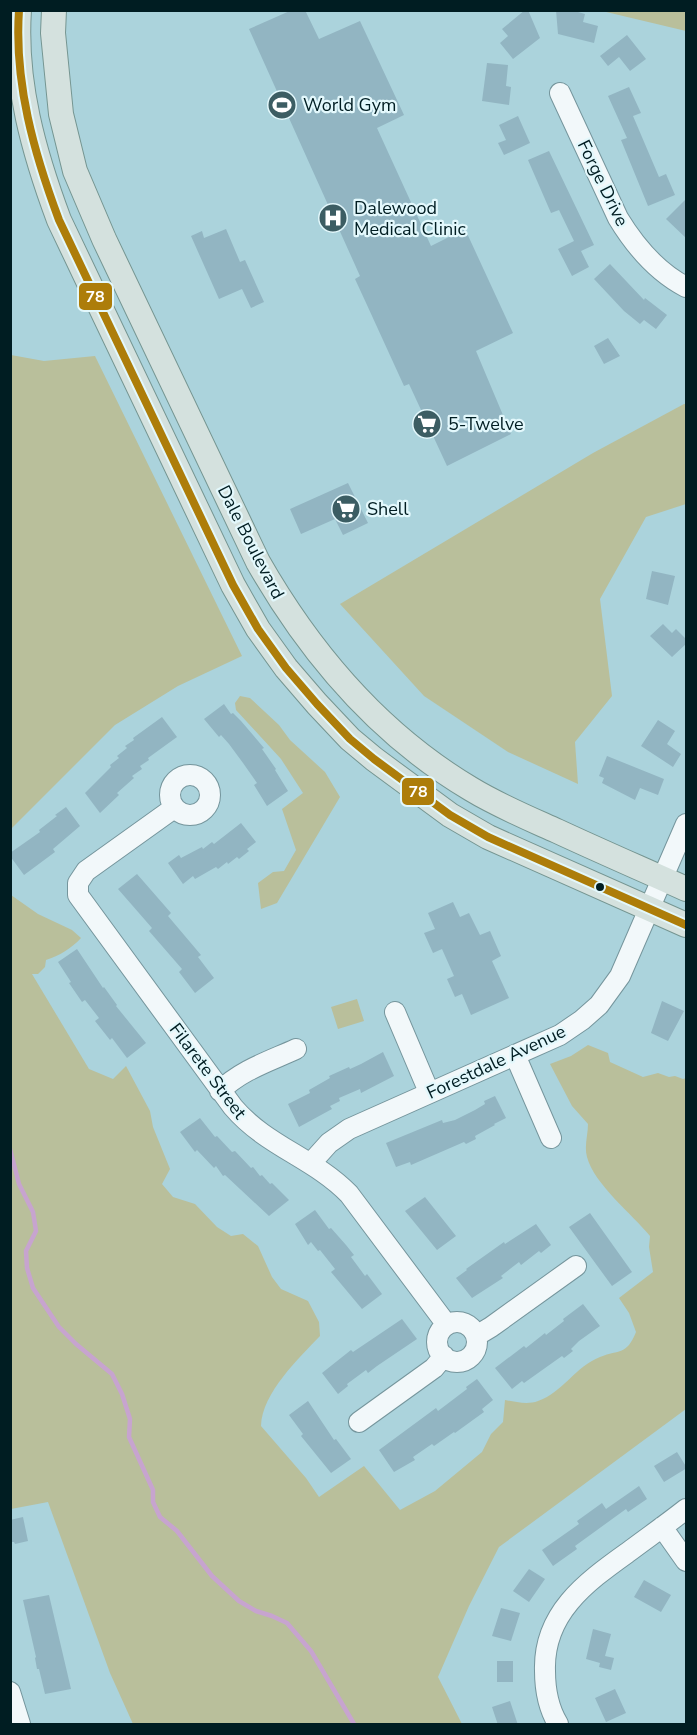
<svg xmlns="http://www.w3.org/2000/svg" width="697" height="1735" font-family="'Nunito Sans',sans-serif">
<rect width="100%" height="100%" fill="#abd3dc"/>
<path fill="#b9bf9b" d="M602,11H686V31Z
M11,355L44,361L95,356L242,656L178,686L115,725L11,829Z
M684,404H686V504L646,517L600,599L612,696L575,742L578,784L508,752L424,696L340,604L593,453Z
M240,696L250,698L279,725L290,740L325,772L340,797L277,903L261,909L258,883L273,872L284,871L296,850L282,809L303,793L281,759L236,710L235,703Z
M11,895L38,914L72,930L81,938C72,948 59,956 46,960L45,967L38,974H32L89,1069L113,1079L126,1066L150,1111L153,1127L170,1169L162,1184L173,1197L195,1204L217,1227L231,1236L243,1234L258,1246L272,1277L281,1289L308,1301L319,1322L320,1336C299,1358 262,1393 261,1426L306,1478L319,1497L364,1466L400,1510L435,1491L482,1452L491,1434L503,1422L505,1400C515,1402 528,1405 538,1401C562,1393 576,1366 600,1357C620,1349 626,1356 636,1332L629,1313L619,1298L653,1272L649,1247L650,1236C632,1214 594,1184 587,1157C584,1146 588,1135 588,1124L572,1106L550,1064L571,1056L588,1045L608,1053L610,1062L643,1077L658,1073L669,1077L675,1076L683,1079L686,1078V1409L499,1547L469,1606L438,1677L462,1724H133L110,1673L48,1502L11,1509Z
M357,999L364,1021L338,1029L331,1007Z"/>
<g fill="none" stroke-linecap="round" stroke-linejoin="round">
<path stroke="#c7a4cf" stroke-width="4.5" d="M10,1149L19,1184L33,1212L36,1231L26,1251L27,1268L33,1288L59,1327L76,1344L112,1374L122,1394L130,1419L129,1437L153,1490V1502L160,1517L177,1531L212,1576L239,1601L256,1611L272,1616L287,1623L311,1651L354,1724"/>
</g>
<path fill="#92b5c2" d="M292,10H305L319,39L360,21L404,115L377,128L431,246L465,229L513,333L476,351L511,434L447,466L409,384L404,386L367,305L355,279L360,276L249,29Z
M525,10H528L540,38L513,59L500,43L508,36L502,29Z
M556,10H571L585,14L583,22L598,26L594,43L558,34Z
M627,35L646,59L630,71L619,57L608,66L600,56Z
M487,63L508,65L506,86L511,87L509,105L482,101Z
M629,87L641,113L633,116L659,177L666,174L675,195L648,206L621,140L627,138L608,96Z
M518,116L530,143L504,155L498,143L506,140L499,125Z
M549,151L594,245L581,251L589,267L572,276L558,249L574,241L559,210L551,213L528,160Z
M687,198V239L666,219Z
M226,229L240,262L245,260L264,302L251,308L242,289L219,299L191,236L202,231L204,238Z
M610,264L644,300L645,298L667,315L656,329L644,320L640,324L624,311L594,279Z
M608,338L620,356L604,364L594,346Z
M348,483L368,523L343,535L335,519L301,534L290,509Z
M652,571L675,576L668,605L646,599Z
M663,624L672,633L676,629L687,640V643L672,657L650,636Z
M224,704L231,714L233,713L241,721L264,748L262,749L276,769L275,770L288,791L267,806L254,785L257,783L243,763L229,744L221,735L219,737L204,719Z
M162,717L177,737L148,758L149,760L140,766L142,769L132,776L134,778L117,793L119,795L100,813L85,793L111,767L110,765L119,758L117,756L127,748L125,746L134,740L133,738Z
M658,720L675,731L667,744L681,754L673,767L641,746Z
M607,756L664,779L658,795L640,788L635,800L602,783L604,778L599,776Z
M66,807L80,826L53,849L55,852L24,875L10,856V853L40,832L39,830L57,816L55,815Z
M241,823L256,842L247,849L249,851L239,859L237,857L228,864L227,862L218,869L216,867L195,879L193,876L183,884L168,863L179,855L181,858L202,847L203,849L212,842L214,844Z
M137,874L171,913L168,916L201,955L198,957L214,978L195,993L179,972L182,969L149,931L152,928L118,889Z
M453,902L460,917L469,913L480,935L490,931L501,956L492,961L509,998L471,1015L462,994L455,997L447,979L454,976L442,949L433,953L424,933L435,929L428,913Z
M77,949L103,988L104,987L117,1005L116,1006L146,1043L127,1058L112,1038L110,1040L95,1021L99,1018L85,1000L82,1002L69,983L71,982L58,962Z
M662,1001L684,1011L668,1041L651,1033Z
M383,1052L394,1076L361,1093L360,1089L339,1098L340,1101L330,1106L332,1109L299,1127L288,1104L310,1093L309,1090L330,1078L329,1076L349,1067L350,1069L361,1064Z
M495,1096L506,1118L494,1124L495,1125L475,1136L476,1139L466,1144L464,1142L411,1165L410,1162L396,1167L386,1143L442,1120L443,1123L455,1120L475,1110L485,1104L484,1101Z
M200,1118L215,1137L217,1136L232,1152L235,1151L251,1168L253,1167L260,1176L262,1175L270,1184L272,1183L289,1200L269,1216L225,1175L223,1176L216,1166L214,1168L197,1150L195,1152L180,1132Z
M425,1197L456,1236L437,1250L405,1211Z
M315,1210L329,1229L331,1228L346,1245L354,1255L351,1257L365,1276L367,1274L382,1294L362,1309L331,1272L335,1269L320,1250L318,1251L311,1242L308,1245L295,1224Z
M590,1213L632,1272L612,1286L569,1227Z
M536,1224L551,1245L541,1253L539,1251L521,1265L519,1262L501,1276L503,1278L472,1298L456,1278L467,1270L466,1269L504,1242L505,1244Z
M583,1304L600,1326L579,1341L571,1349L573,1351L564,1358L562,1356L524,1383L522,1381L512,1389L495,1368L524,1346L526,1348L545,1333L546,1335L564,1321L563,1319Z
M402,1319L417,1339L377,1366L368,1373L366,1370L347,1384L348,1386L338,1394L322,1373L351,1350L353,1352Z
M477,1379L493,1400L482,1409L484,1412L455,1433L454,1432L434,1446L432,1444L413,1457L415,1460L394,1472L379,1450L436,1408L438,1411L467,1389L466,1387Z
M308,1401L334,1440L336,1439L351,1459L331,1473L301,1436L303,1434L289,1415Z
M677,1452L687,1468L664,1482L654,1466Z
M639,1486L647,1499L628,1512L626,1509L575,1546L577,1549L553,1566L542,1550L579,1524L577,1521L602,1503L606,1509Z
M23,1517L28,1541L15,1544L14,1542H10V1520Z
M529,1569L545,1579L529,1602L513,1591Z
M644,1580L671,1595L661,1612L634,1597Z
M49,1595L71,1689L45,1694L39,1669H37L35,1658L36,1657L23,1600Z
M501,1608L520,1613L511,1641L492,1636Z
M593,1629L611,1634L605,1656L614,1658L611,1670L599,1667L600,1663L586,1659Z
M497,1661H513V1682H497Z
M615,1689L626,1713L606,1722L595,1698Z
M510,1701L518,1725H498L492,1707Z"/>
<g fill="none" stroke-linecap="round" stroke-linejoin="round">
<g stroke="#75959c" stroke-width="22">
<path id="minor" d="M560,93L618,218C635,246 657,272 686,287
M170 795a20 20 0 1 1 40 0a20 20 0 1 1-40 0Z
M174,808L86,871L78,883V895L233,1107C266,1146 314,1158 349,1194L447,1325
M395,1012L429,1092
M515,1055L551,1138
M220,1091C241,1070 270,1061 296,1049
M311,1163L329,1143L349,1129L560,1035L582,1020L599,1005L620,976L686,824
M437 1342a20 20 0 1 1 40 0a20 20 0 1 1-40 0Z
M475,1333H481L491,1327L576,1266
M359,1422L434,1368L444,1356
M662,1527L686,1561
M10,1692L20,1724
M558,1724C549,1709 545,1689 545,1671C543,1614 585,1583 627,1553C647,1538 667,1524 686,1509"/>
</g>
<g stroke="#759591" stroke-width="26">
<path id="major" d="M19,10C14,83 34,153 59,220L233,585L258,629L286,668L317,704L350,739L374,759L450,815L488,837L686,925
M54,10L53,33L61,114L75,171L104,239L258,562C310,653 380,735 471,789C499,806 528,818 557,831C600,851 644,870 686,889"/>
</g>
<use href="#minor" stroke="#f2f8fa" stroke-width="20"/>
<use href="#major" stroke="#d4e1de" stroke-width="24"/>
<g stroke="#e3f8fc" stroke-width="12">
<path id="bus-1" d="M19,10C14,83 34,153 59,220L233,585L258,629L286,668L317,704L350,739L374,759L450,815L488,837L686,925"/>
</g>
<use href="#bus-1" stroke="#ad7d0a" stroke-width="8"/>
</g>
<defs>
<g id="stadium-disc" transform="scale(1.5)"><circle r="9.5" fill="#3c5d63" stroke="#e3f8fc"/><path d="M0-5a6.5 5 0 1 0 0 10a6.5 5 0 1 0 0-10ZM-3.5-1.8h7v3.6h-7Z" fill="#fff"/></g>
<g id="hospital-disc" transform="scale(1.5)"><circle r="9.5" fill="#3c5d63" stroke="#e3f8fc"/><path d="M-5-5h3v3.5h4V-5h3V5h-3V1.5h-4V5h-3Z" fill="#fff"/></g>
<g id="supermarket-disc" transform="scale(1.5)"><circle r="9.5" fill="#3c5d63" stroke="#e3f8fc"/><path d="M-6-5.5h2.5l.6 2H6L4.5 2H-2.5L-4.4-4H-6ZM-1.5 3.2a1.3 1.3 0 1 0 .1 0ZM3 3.2a1.3 1.3 0 1 0 .1 0Z" fill="#fff"/></g>
</defs>
<g fill-rule="evenodd">
<use href="#stadium-disc" x="282" y="105"/>
<use href="#hospital-disc" x="333" y="218"/>
<use href="#supermarket-disc" x="427" y="424"/>
<use href="#supermarket-disc" x="346" y="509"/>
</g>
<circle fill="#001d22" stroke="#e3f8fc" stroke-width="2" cx="600" cy="887" r="5"/>
<g text-anchor="middle" dominant-baseline="central" stroke-width="4.5" stroke-linejoin="round" paint-order="stroke">
<g font-size="18" fill="#001d22" stroke="#e3f8fc" text-anchor="start">
<text x="303" y="105">World Gym</text>
<text x="354" y="208">Dalewood<tspan x="354" dy="21">Medical Clinic</tspan></text>
<text x="448" y="424">5-Twelve</text>
<text x="367" y="509">Shell</text>
</g>
<g font-size="18" fill="#001d22" stroke="#e3f8fc">
<text transform="translate(603 183) rotate(64)">Forge Drive</text>
<text transform="translate(251 542) rotate(63)">Dale Boulevard</text>
<text transform="translate(496 1062) rotate(-25)">Forestdale Avenue</text>
<text transform="translate(208 1071) rotate(53)">Filarete Street</text>
</g>
</g>
<g stroke="#e3f8fc" stroke-width="2">
<rect x="78" y="282" width="35" height="29" rx="6" fill="#ad7d0a"/>
<rect x="401" y="777" width="34" height="29" rx="6" fill="#ad7d0a"/>
</g>
<g font-size="16" text-anchor="middle" font-weight="bold" fill="#fff">
<text x="95" y="302">78</text>
<text x="418" y="797">78</text>
</g>
<rect width="697" height="1735" fill="none" stroke="#001d22" stroke-width="24"/>
</svg>
